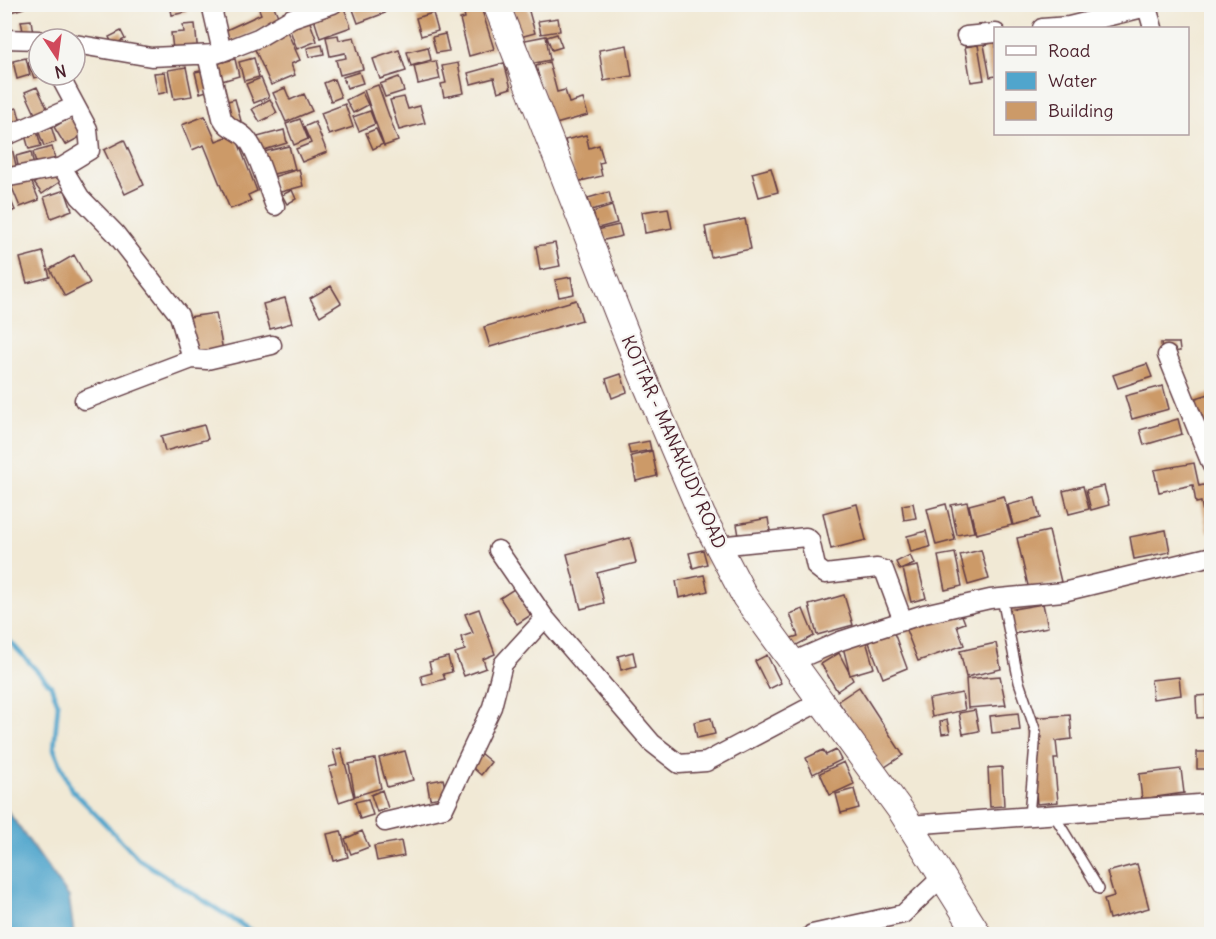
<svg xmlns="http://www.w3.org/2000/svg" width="1216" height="939" font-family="Delius,sans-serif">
<rect width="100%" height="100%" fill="#f6f6f2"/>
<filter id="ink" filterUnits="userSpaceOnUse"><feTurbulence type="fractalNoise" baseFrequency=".0167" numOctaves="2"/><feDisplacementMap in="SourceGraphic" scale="12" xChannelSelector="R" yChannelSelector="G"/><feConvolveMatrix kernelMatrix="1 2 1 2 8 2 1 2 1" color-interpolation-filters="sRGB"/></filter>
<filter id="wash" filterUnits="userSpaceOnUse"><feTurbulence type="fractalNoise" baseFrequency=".008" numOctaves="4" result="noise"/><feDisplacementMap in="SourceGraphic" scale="24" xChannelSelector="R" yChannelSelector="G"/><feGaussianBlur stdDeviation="1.35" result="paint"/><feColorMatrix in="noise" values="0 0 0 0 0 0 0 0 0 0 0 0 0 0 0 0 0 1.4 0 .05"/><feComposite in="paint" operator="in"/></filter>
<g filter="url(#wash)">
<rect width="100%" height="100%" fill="#f1e9d5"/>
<path fill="#50a5cc" stroke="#4d627c" stroke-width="1.5" d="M4,806L69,897L74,934H5Z"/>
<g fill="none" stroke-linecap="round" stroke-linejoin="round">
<path stroke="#50a5cc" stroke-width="4.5" d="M4,635L51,686L58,704L54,749L71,789L140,860L256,934"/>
</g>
<g id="blocks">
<path fill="#cc9a68" d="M5,4H23L24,8L7,13Z
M170,4H186L187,12L172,15Z
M257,4H273L280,21L227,44L222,32L261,14Z
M351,4H382L385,13L358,23Z
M462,4H480L494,49L469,56L460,19L465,18Z
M511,4H527L535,33L520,37Z
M343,5L351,27L320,38L313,16Z
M433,13L438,31L421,36L416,18Z
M308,17L317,41L297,49L288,25Z
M558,18L560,31L541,34L538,21Z
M31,20L33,34L24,36L21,21Z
M195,24L198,54L174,57L171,33L184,32L183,25Z
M286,29L300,60L291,64L295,75L271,85L253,45Z
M121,31L125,39L113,45L109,37Z
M445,34L449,51L436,53L432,37Z
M557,34L562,47L552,50L547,37Z
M338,35L339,40L354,37L363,69L340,75L336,60L346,58L345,53L330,56L326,37Z
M546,36L550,60L530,64L525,40Z
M996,42V76L990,77L984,45Z
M322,45L324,54L309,57L307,48Z
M627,45L632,76L604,81L599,50Z
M978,45L984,80L971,82L965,47Z
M428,47L431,60L411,66L407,52Z
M399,50L406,71L380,79L373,59Z
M26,58L30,75L17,79L13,61Z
M254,58L259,77L244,81L239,62Z
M39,59V77L34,78L28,63Z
M235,59L239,76L222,81L218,63Z
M436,61L440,79L418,84L414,66Z
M549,62L557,92L565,90L569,103L583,99L588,115L552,125L536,66Z
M458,63L464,93L444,97L441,84L446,83L442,66Z
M504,63L511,88L498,92L494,78L471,84L468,73Z
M186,67L192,96L174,99L168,70Z
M205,70L210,90L200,93L195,72Z
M165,72L168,92L158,94L154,73Z
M359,72L363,83L347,88L343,77Z
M399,77L404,91L385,97L380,84Z
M261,78L269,97L254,103L246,84Z
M334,79L341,97L331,101L324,83Z
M378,85L398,141L384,146L364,90Z
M37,87L48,110L36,116L25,92Z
M285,88L290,100L304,94L312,111L286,122L273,93Z
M362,92L368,105L353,113L346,100Z
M404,97L408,109L420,106L425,123L399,130L390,100Z
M235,99L241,121L227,125L221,103Z
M270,99L277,113L260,122L252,109Z
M345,104L353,127L329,135L321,113Z
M17,108L22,127L4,131V112Z
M370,111L375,124L359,131L353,117Z
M205,116L216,141L235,134L257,191L248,195L251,201L230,209L204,145L192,150L182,125Z
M71,117L82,136L65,145L54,127Z
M300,119L308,139L294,145L286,124Z
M315,122L327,152L302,162L296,149L311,143L304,127Z
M51,126L56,142L44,146L38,130Z
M376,129L383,144L373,149L366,133Z
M284,130L287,143L254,153L250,139Z
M37,131L41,146L29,149L25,135Z
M586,135L589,148L599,145L604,162L599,163L602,176L576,182L565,140Z
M124,140L144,185L125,194L104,150Z
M289,146L295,169L265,176L259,153Z
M52,147L55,159L36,164L33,152Z
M12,148L17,170L4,173V150Z
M31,152L34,167L19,170L16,156Z
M771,168L778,192L759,197L752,173Z
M299,169L303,186L277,193L273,177Z
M54,170L61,181L42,194L34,183Z
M30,178L39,200L20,207L11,185Z
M4,185L15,210L4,215Z
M65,190L72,210L51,218L44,197Z
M292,190L296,199L287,204L282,195Z
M609,192L612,204L591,210L588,198Z
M612,206L617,223L598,228L593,212Z
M668,208L672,228L645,233L642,212Z
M745,219L751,249L711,257L705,227Z
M619,225L622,236L600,241L597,230Z
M555,243L560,266L540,270L536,246Z
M43,252L50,277L27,283L20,258Z
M74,255L90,283L65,296L50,269Z
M571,277L574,294L559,297L555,280Z
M331,286L341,303L320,316L310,298Z
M285,298L292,323L270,329L263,304Z
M576,300L582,320L490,347L484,327Z
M216,313L223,351L196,356L189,317Z
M1161,343H1179L1180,351L1162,352Z
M1147,364L1152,377L1118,388L1113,375Z
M621,374L627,392L612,398L606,379Z
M1163,386L1169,409L1132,419L1125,396Z
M1212,393V427L1202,430L1193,399Z
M1178,419L1182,434L1144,445L1140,430Z
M204,425L208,439L165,451L161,436Z
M649,441L651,450L630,454L628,445Z
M652,451L657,476L636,481L631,456Z
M1194,463L1199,486L1212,483V532H1207L1201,502L1196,503L1193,485L1159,492L1154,470Z
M1083,486L1089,509L1069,514L1063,491Z
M1104,486L1109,505L1091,510L1086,490Z
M1004,496L1012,525L976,534L969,505Z
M1035,498L1040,518L1013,525L1008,505Z
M967,502L974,532L957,535L951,505Z
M913,503L916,518L904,520L902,505Z
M857,504L866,540L831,549L823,513Z
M946,504L955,540L936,545L927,509Z
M768,518L770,531L739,536L737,524Z
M1166,530L1170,552L1134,559L1130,537Z
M926,531L930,547L911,552L907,536Z
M1049,531L1061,582L1029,590L1017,538Z
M630,538L636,563L597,573L604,603L581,609L567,554Z
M703,550L707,564L693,568L689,553Z
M981,550L989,579L968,585L960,555Z
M955,553L962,586L945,590L938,556Z
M910,555L914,564L900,570L896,562Z
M918,566L926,598L911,602L903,569Z
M704,575L708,591L679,598L676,581Z
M514,589L531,615L517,624L500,598Z
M844,595L853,625L817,635L809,605Z
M1043,604L1048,627L1013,634L1008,610Z
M479,609L495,654L483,659L486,668L464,676L455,653L465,650L461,637L473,633L465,614Z
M803,609L814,636L791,648L788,639L798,636L790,614Z
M960,610L965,623L957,626L964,645L918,661L906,630Z
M893,630L907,668L883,678L868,640Z
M866,641L874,668L850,675L843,647Z
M996,643L1001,669L966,677L960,651Z
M633,652L636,666L621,670L618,656Z
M839,653L853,680L837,691L821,664Z
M767,655L781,683L769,689L755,661Z
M448,657L452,672L443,674L445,679L423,685L421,676L432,673L429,662Z
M1000,676L1006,705L968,708L966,679Z
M1179,677L1181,695L1153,699L1151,680Z
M859,687L903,755L882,769L838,701Z
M962,693L965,710L932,717L929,699Z
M1212,695V717L1197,718L1196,696Z
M975,710L979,731L963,734L959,713Z
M1018,713L1020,730L992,733L990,716Z
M1070,715L1072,739L1056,741L1058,759H1054L1058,802L1037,804L1029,718Z
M711,718L715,734L697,738L694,722Z
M947,720L950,733L942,734L940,722Z
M341,748L354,797L339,802L329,767L337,765L333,750Z
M475,749L491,762L481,775L465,761Z
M823,750L826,755L836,750L841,760L813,774L806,758Z
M405,751L413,780L387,787L379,758Z
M1197,752H1212V769H1197Z
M375,759L381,788L355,796L349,764Z
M844,762L854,784L830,795L820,773Z
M1002,767L1004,806L990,807L988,768Z
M1181,769L1184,793L1142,799L1139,774Z
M443,779L447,796L430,799L427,782Z
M854,789L859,808L841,813L836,794Z
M382,790L388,808L377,812L371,795Z
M368,799L373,815L360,819L355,802Z
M341,831L348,857L334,861L327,834Z
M362,831L369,847L351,854L345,839Z
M401,841L404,856L377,861L374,846Z
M1137,864L1149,908L1109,919L1104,899L1114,896L1107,872Z"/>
</g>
</g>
<g filter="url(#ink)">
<use href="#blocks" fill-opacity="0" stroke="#633d44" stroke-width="1.5"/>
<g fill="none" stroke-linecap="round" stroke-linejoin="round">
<g stroke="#633d44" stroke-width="12">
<path id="lane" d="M1002,598L1019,682L1036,732L1029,816
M1054,815L1099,889"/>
</g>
<g stroke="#633d44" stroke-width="21">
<path id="street" d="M1146,4L1153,28
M1042,28L1069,26L1147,7
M966,36L996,33
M4,39L39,40
M75,44L151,57L216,54L222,52L211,4
M222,52L258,38L292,18L333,4
M207,55L222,118C228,130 239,129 247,139C259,154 267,187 275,206
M4,137L75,106
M62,167L80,197L115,233L179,315L192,359
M4,178L62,167L90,150L88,129L59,75
M1167,355L1212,466
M84,400L192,359L207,360L272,345
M718,546L806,537L810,540L816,567L825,574L877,568L884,570L903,621
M498,550L545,618L652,743L679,764L706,762L821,701
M792,662L840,641L924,614L990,599L1063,592L1212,556
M385,822L444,808L492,707L503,664L545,618
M909,825L1212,803
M812,934L903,914L942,877"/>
</g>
<g stroke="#633d44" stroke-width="28">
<path id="secondary" d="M496,4L643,377L702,515L745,597L901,811L978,934"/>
</g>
<use href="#lane" stroke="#fff" stroke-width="9"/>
<use href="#street" stroke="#fff" stroke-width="18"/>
<use href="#secondary" stroke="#fff" stroke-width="26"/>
</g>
</g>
<g text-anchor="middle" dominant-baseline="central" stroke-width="4.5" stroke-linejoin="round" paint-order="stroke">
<g font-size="18" fill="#4a1f2b" stroke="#f6f6f2">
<text transform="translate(674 442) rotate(66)">KOTTAR - MANAKUDY ROAD</text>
</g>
</g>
<rect width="1216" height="939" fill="none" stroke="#f6f6f2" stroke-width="24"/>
<rect x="994" y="27" width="195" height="108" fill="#f6f6f2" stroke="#b1a0a2" stroke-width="1.5"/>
<rect x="1006" y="46" width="30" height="9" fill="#ffffff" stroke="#b1a0a2" stroke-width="1.5"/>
<text x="1048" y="57" font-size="18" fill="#4a1f2b">Road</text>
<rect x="1006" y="72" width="30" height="18" fill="#50a5cc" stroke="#b1a0a2" stroke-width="1.5"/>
<text x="1048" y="87" font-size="18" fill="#4a1f2b">Water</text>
<rect x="1006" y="102" width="30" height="18" fill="#cc9a68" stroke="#b1a0a2" stroke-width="1.5"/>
<text x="1048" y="117" font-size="18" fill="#4a1f2b">Building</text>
<g transform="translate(57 57) rotate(167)"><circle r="28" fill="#f6f6f2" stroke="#b1a0a2" stroke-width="1.5"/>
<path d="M0-4.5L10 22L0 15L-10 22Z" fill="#d1495b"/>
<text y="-9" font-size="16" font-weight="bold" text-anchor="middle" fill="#4a1f2b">N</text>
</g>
</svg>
